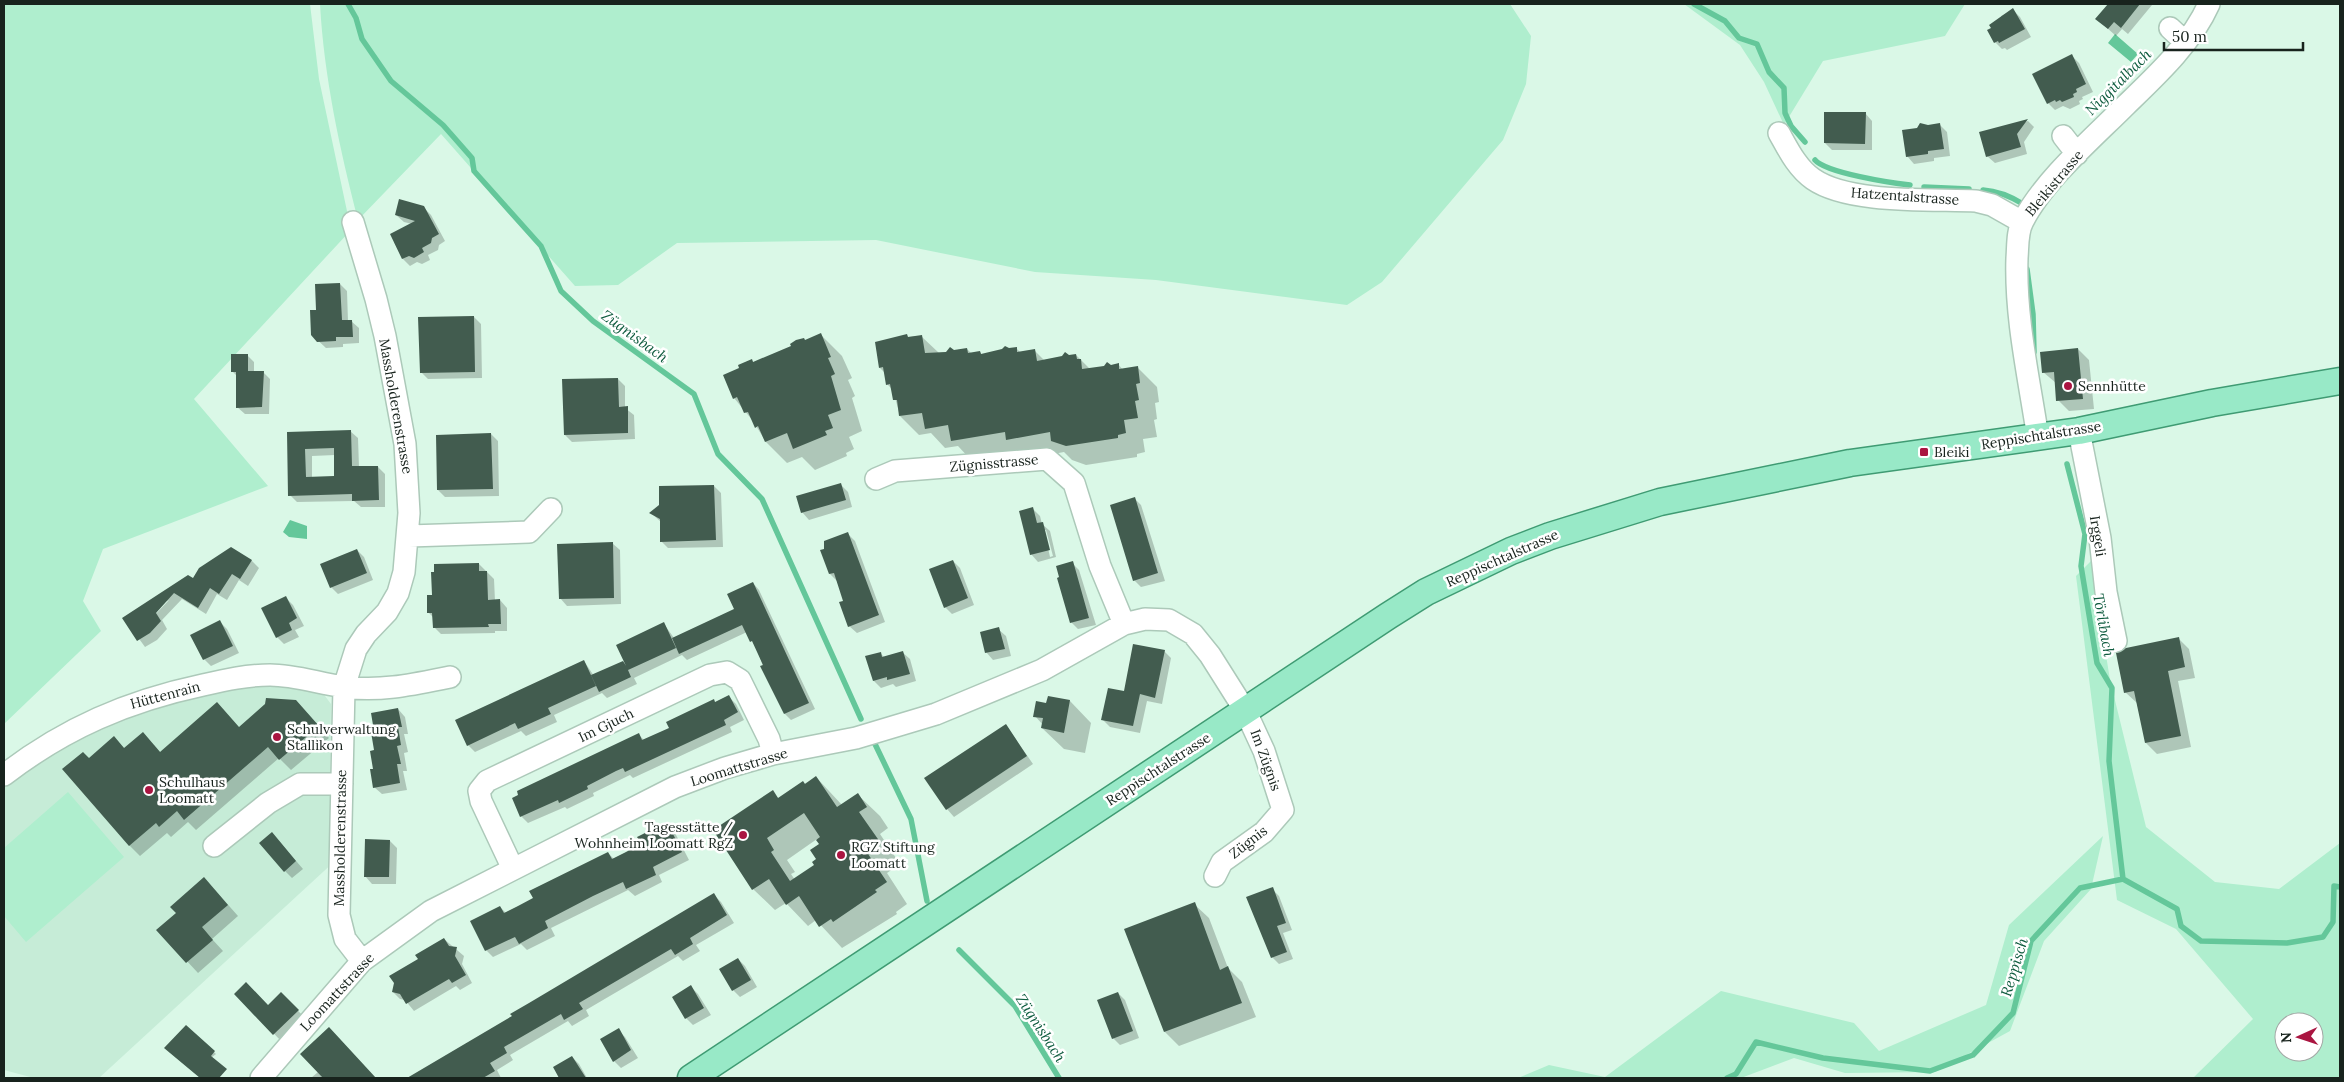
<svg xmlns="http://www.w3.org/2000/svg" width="2344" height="1082" font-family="Lora,serif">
<rect width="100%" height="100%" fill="#daf8e7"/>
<path fill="#c6ecd7" d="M241,685L319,688L331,704L330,771L336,860L99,1078H34L4,1070V788L31,765L132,710Z"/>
<path fill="#afeece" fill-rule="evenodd" d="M4,4H310L319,79L351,230L194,399L268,486L103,549L83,601L101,631L4,724Z
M320,4H1510L1531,36L1526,84L1503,140L1382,282L1347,305L1156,280L1035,272L876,240L677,243L618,285L575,286L441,134L358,220C340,150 324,77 320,4Z
M1684,4H1965L1945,36L1823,61L1784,125L1764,82L1740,45Z
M2091,561L2110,680L2146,827L2215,882L2279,889L2340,843V1078H2193L2253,1019L2176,929L2117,900L2076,576ZM2284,1022H2314V1052H2284Z
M68,792L124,857L26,942L4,916V848Z
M2103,836L2091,889L2044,941L2010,1031L1935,1072L1845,1073L1794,1058L1741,1078H1518L1549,1065L1605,1077L1721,991L1854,1023L1879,1051L1986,1005L2009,925Z"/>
<path fill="#64c79a" d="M2115,34L2138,54L2131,62L2108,43Z
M290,520L307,526V539L289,537L283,532Z"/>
<path fill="#0003" fill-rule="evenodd" d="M2110,4H2152V5L2128,34L2122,29L2116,36L2097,19Z
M2013,10L2020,17L2031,37L2007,50L2005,48L2002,49L1995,42L2002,19L2001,16Z
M2072,56L2079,63L2093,92L2082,97L2083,99L2079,101L2080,104L2070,109L2063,106L2055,110L2048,103Z
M1865,113L1872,121V150H1832L1825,143Z
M2028,121L2034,127L2024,142L2027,154L1995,163L1987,156L1981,133Z
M1940,125L1947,132L1950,156L1934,158V161L1914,164L1907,156L1928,126Z
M423,207L431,215L445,241L439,245L438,250L428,255L430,260L422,264L417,262L410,266L403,259L394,242L412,224L404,222L396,215Z
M340,284L347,291L348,321H351L359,328V343L343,344V347L326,348L312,335L317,311Z
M474,317L481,324L482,378L428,379L421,372Z
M821,335L842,356L852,378L848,380L855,396L852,398L862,431L849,437L854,449L846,453L847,456L815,470L802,457L787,463L766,442L753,421L734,398L752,361L754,363Z
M921,336L939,353L967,349L972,354L980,352L982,355L1016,348L1021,353L1035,351L1045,361L1076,355L1090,369L1118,364L1123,370L1137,367L1157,387L1159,402L1155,403L1157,419L1154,420L1157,437L1143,439L1145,452L1137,454V457L1086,465L1072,460L1064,452L1027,459L971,460L958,446L945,448L931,433L919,435L900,416L893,390L887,384L885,373L880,368L893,338Z
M2078,349L2089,360L2094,409L2069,411L2058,400L2056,383L2043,372Z
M247,355L254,362V372H263L270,379L269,414H245L237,407V376L232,371Z
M618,379L625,386V408L634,415L635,439L572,442L565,435Z
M350,431L358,438L359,467H378L385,474V507H361L354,501L297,502L290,495L288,433ZM335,455V478H312V456Z
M491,434L498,441L499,496L445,497L438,490Z
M840,484L848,492L852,507L809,520L802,512Z
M714,486L721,493L723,547L668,548L661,541V522L651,513Z
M1134,498L1141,505L1165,581L1141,587L1134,580Z
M1033,509L1040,516L1042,524L1050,531L1056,557L1038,562L1031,554ZM1044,530H1046L1053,556L1050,557Z
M848,534L855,541L885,622L857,633L849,626L845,602L837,581L830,574L822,551Z
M612,543L620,550L621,604L567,606L560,598Z
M231,549L252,561L259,568L248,586L239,580L227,600L217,594L206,614L182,599L162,620L167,629L157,640L145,647L124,618L193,580ZM169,600L152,618L163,603Z
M357,550L364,557L373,580L338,594L331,587Z
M953,561L960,568L974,605L952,614L945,607Z
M1072,563L1079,570L1096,625L1078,629L1071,622Z
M479,564L494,579L495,601L500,600L507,608V631H495V633L441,634L434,627V618L428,612L433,596L436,573Z
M753,583L759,590L815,709L791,720L785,714L767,678L756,646L747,632L687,660L682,655L634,678L637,684L607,698L602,693L554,715L557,722L526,736L521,731L475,752L468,745L584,661L594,676L623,662L627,666L664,624L674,638L736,609Z
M286,598L293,605L304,626L295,630L299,637L284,644L277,637Z
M220,622L227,629L239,653L211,666L204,659Z
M998,629L1006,636L1011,656L993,660L986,652Z
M2178,638L2189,649L2195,678L2178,681L2191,747L2157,754L2146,743L2137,703L2125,692Z
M1164,651L1171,658L1162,704L1147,701L1140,733L1110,727L1102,719Z
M902,652L910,659L916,681L896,687L893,684L881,688L874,681L880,653L884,657Z
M729,697L736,704L744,720L730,727L732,732L633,778L630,775L593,793L594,796L567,809L565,807L528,823L521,816L639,735L644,740L670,729Z
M1070,701L1091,723L1085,753L1064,749L1042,728L1043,725L1035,716L1047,705Z
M398,709L405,717L408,734H404L408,752L404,753L407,771H403L407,790L382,794L374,787L375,751Z
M307,713L329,738L291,770L279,758L196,830L188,822L171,837L167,833L140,856L129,845L89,759L114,738L125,749L154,745L161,753L239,728Z
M1006,725L1033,764L954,817L947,809Z
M816,777L842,805L858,795L880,816L888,828L880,834L900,864L887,873L907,904L896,912L897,914L842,948L816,920L808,926L786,903L775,910L753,889L714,831L772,792L779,799ZM817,839L821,845L816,866L795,880L791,874L795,872L787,860Z
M667,824L674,831L689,860L659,875L662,882L635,896L628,890L551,928L555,936L527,950L521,944L493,957L486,950L500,907L506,913L519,907L608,853L614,859L643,845Z
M279,841L303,869L292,878L285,871Z
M390,841L397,848L396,884H372L365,876Z
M1272,889L1279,896L1292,930L1283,933L1293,959L1279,964L1272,957Z
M215,890L238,916L212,939L223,951L198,973L158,930Z
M714,895L721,902L734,923L696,945L700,951L683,961L678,956L586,1010L589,1016L572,1026L568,1021L510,1055L513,1060L497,1070L501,1078H411Z
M1194,904L1209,918L1228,968L1242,982L1256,1017L1179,1046L1165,1032Z
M444,939L464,956L462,964L472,983L460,990L456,986L414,1011L405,1000L400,999L393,992L420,959Z
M738,959L745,966L757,987L740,997L733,990Z
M691,987L698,994L711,1015L693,1025L686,1018Z
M281,993L305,1018L281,1041L236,994L268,1006Z
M1118,993L1125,1000L1139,1038L1120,1045L1113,1038Z
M618,1030L625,1037L638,1058L621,1068L614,1061Z
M336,1036L375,1078H311L318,1072Z
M210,1048L216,1054L201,1066L210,1078H201L172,1054Z
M572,1057L579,1064L587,1078H561L555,1067Z"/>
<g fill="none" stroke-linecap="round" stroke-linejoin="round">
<path stroke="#64c79a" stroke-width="5.5" d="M348,4L356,18L362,39L391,81L443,125L472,158L474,171L541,246L561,291L593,321L694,394L718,454L762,499L861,719
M1694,4L1725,21L1739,38L1757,44L1769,72L1784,88L1785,113L1791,126L1805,142
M1815,160C1826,173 1892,183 1910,185
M1924,187L1969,189
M1983,190C1998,191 2010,196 2023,204
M2027,269L2033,314L2034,352
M2067,464L2085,534L2081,566L2097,663L2112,688L2109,761L2123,879
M875,744L911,819L927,901
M959,950L1015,1006L1059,1078
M1727,1078L1736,1074L1756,1042L1823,1058L1930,1071L1973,1055L2013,1013L2031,941L2080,888L2123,879L2177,909L2181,926L2201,941L2287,943L2323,937L2333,922L2334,886L2340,887"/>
</g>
<path fill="#425c4f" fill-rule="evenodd" d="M2108,4H2140L2121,28L2114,22L2108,29L2095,19Z
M2013,8L2025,29L1999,43L1998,41L1994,43L1987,30L1991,28L1989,25Z
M2072,54L2086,84L2076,89L2077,92L2073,94L2074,97L2062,102L2060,100L2056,102L2055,100L2047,104L2032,74Z
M1824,112H1866L1865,144L1824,143Z
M2028,119L2017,134L2021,147L1986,157L1979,132Z
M1920,123L1928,125L1940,123L1944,149L1928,151V154L1906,157L1902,130L1917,128Z
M399,199L424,206L439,234L432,238L431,243L422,248L424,252L414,258L409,256L402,259L390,234L415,221L395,215Z
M340,283L342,320H352L353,337H336V341L317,342L311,335L310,310H316L315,284Z
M474,316L475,372L420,373L418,317Z
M821,333L831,357L828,358L835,374L831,376L841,410L828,415L833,428L825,431L827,435L793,449L787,433L765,442L758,426L755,428L748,412L744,413L737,397L733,399L723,375L739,368L738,365L752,359L753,362L791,346L790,344L796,340L804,338L805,340Z
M907,334L908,337L922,335L925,353L946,352L950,347L954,350L967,348L968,353L980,351L981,354L1002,349L1005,346L1009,348L1017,347V352L1035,349L1037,361L1062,356L1065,352L1069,355L1076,354L1077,359H1081L1082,369L1104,366L1107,362L1111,365L1119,363V369L1138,366L1140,383L1136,384L1139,400L1135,401L1138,418L1124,420L1126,433L1118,435V438L1066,446L1051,441L1050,432L1006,440L1005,432L951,441L948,425L925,429L922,413L899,416L897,400H893L890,384L886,385L883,367L879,368L875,342Z
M2078,348L2083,399L2056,401L2054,372L2042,373L2040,352Z
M231,354H248V371H264L262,407L236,408V372H231Z
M618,378L619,407L628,406V433L564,435L562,379Z
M351,430L352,466H378L379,500L352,501V494L288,496L287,432ZM334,448V476L306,477L305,449Z
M491,433L493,489L437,490L436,435Z
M841,483L846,500L801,513L796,496Z
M714,485L716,540L660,542V519L649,513L659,505V486Z
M1135,497L1158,573L1133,581L1110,505Z
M1033,507L1037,523L1043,522L1050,550L1030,555L1019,511Z
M848,532L879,615L848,627L839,602L843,601L834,573L829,574L820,550L824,549V541Z
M613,542L614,598L559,599L557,544Z
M231,547L252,560L240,579L232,574L219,594L210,588L198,608L174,593L156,613L161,621L150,633L137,641L122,618L188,575L193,578L199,568Z
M357,549L367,573L330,588L320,564Z
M953,560L968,598L944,608L929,569Z
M1073,561L1089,618L1070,623L1057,578L1059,577L1056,566Z
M479,563V571H487L488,600L500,599L501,624H488L489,627L433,628L432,613H427V595H432L431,572H434V564Z
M753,582L809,703L784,714L760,666L763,665L752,641L750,642L742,625L679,654L672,638L734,609L727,594Z
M286,596L297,618L289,623L292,630L276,638L261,608Z
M220,620L233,646L203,660L190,635Z
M664,622L676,648L628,670L631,677L599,692L591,675L623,661L626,666L616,645Z
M999,627L1005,649L985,653L980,632Z
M2179,637L2185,667L2168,671L2181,736L2145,743L2134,691L2124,693L2116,653L2126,648Z
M1133,644L1165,650L1155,698L1140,694L1133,726L1101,720L1108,688L1124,691Z
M903,651L910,674L887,680V677L873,681L865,656L881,652L882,657Z
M584,660L596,686L548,708L551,714L518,729L515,723L467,746L455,720Z
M729,695L738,712L724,720L726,725L625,772L623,768L616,771L587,786L588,789L559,803L558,800L520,817L512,798L518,795L517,791L639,733L642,740L669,728L666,722L714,699L715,702Z
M1048,696L1070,700L1064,733L1041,728L1043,718L1033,717L1036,701L1046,703Z
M266,698L296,700L319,726L279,760L268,747L184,820L177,811L159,827L156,823L129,846L62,769L83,752L89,758L114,736L124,748L143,732L160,752L217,702L239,727L265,704Z
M398,708L402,727H398L401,745L397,746L401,764H397L400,783L373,788L370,769H373L370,751L374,750L371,732L374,731L371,713Z
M1006,724L1027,756L946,810L924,778Z
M816,776L837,807L858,793L867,807L859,812L880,842L866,851L887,882L875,890L877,892L833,922L831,919L819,927L799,896L786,905L769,879L752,890L713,830L773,790L778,798L803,781L805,784ZM804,813L820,837L816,840L819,844L810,850L816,859L812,862L814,865L790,881L771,852L774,850L767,838Z
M667,822L682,852L653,867L656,875L626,889L623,882L593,896L545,921L548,928L519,944L515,937L485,951L470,921L500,906L504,913L518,906L533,898L529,891L608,852L612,859L626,852L641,844L637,837Z
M272,832L296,861L284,872L259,843Z
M365,839L390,840L389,877H364Z
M204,877L228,905L202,927L213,940L186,963L156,930L176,913L170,907Z
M1273,887L1286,923L1277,926L1287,952L1271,958L1246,897Z
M714,893L727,915L690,938L693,944L675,955L671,949L579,1003L583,1009L564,1020L561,1014L504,1047L507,1053L490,1063L495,1071L483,1078H407L512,1016L510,1014L529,1003Z
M1195,902L1220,970L1228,966L1242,1003L1164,1032L1124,929Z
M444,938L449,946L457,947L455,956L466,975L452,983L449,979L406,1004L400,994L392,992L394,983L389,976L418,959L415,955Z
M738,958L751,980L732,991L719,969Z
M246,982L268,1005L281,992L299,1010L273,1035L234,994Z
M691,985L704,1008L685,1019L672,997Z
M1118,992L1133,1031L1112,1039L1097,1000Z
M186,1025L215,1051L211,1056L227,1069L219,1078H200L164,1048Z
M329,1027L376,1078H323L300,1054Z
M619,1028L631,1050L613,1062L600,1039Z
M572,1056L586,1078H559L553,1067Z"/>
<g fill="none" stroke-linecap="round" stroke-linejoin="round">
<g stroke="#acc9b9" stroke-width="24">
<path id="minor" d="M2170,28L2185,42
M1779,133C1788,149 1797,168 1813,179C1849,204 1931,199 1976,201L1992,205L2022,222
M2063,136L2077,154
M353,222L376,299L385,336L405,444L409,513L404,572L398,593L387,612L366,634L356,649L344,687L339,915L345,939L362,961
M2079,431L2100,538L2106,592L2116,641
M2038,438C2029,378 2015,318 2017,258C2018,246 2017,231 2023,221C2044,180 2093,138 2126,105C2157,75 2191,44 2209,4
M876,479L895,471L1047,459L1074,483L1100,566L1124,624
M409,536L529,532L551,509
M4,775C65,728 128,701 203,685C225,680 247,675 270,675C296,675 320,684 345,687C381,692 415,684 450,677
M214,846L268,803L300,784H342
M513,869L481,801L479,791L487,781L710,675L727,672L740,680L769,739L773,754
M261,1078L362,961L431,911L675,787L725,768L773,754L856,738L936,714L1042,670L1124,624L1145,619L1169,620L1193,634L1210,655L1246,712L1264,751L1283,810L1264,832L1222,862L1215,876"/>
</g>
<g stroke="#3f9b73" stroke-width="29">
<path id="major" d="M691,1078L1388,616L1426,592L1511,551L1550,536L1660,502L1850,463L2079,431L2212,403L2340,381"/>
</g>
<use href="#minor" stroke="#fff" stroke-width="21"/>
<use href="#major" stroke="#98e9c7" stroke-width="26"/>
</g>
<g fill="#aa1541" stroke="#fff" stroke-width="2">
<circle cx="2068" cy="386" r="5"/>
<rect x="1919" y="447" width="10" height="10" rx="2.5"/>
<circle cx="277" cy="737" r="5"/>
<circle cx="149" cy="790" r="5"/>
<circle cx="743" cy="835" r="5"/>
<circle cx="841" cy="855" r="5"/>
</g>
<g text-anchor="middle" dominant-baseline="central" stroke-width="5" stroke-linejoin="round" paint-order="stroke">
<g font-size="14" fill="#18231d" stroke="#fff">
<text transform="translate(2054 183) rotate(-50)">Bleikistrasse</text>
<text transform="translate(1905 196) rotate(4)">Hatzentalstrasse</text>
<text transform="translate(396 406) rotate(80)">Massholderenstrasse</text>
<text transform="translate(2041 435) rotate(-9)">Reppischtalstrasse</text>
<text transform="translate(994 463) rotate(-5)">Zügnisstrasse</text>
<text transform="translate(2098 536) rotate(81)">Irggeli</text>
<text transform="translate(1502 558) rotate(-24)">Reppischtalstrasse</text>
<text transform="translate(165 695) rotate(-15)">Hüttenrain</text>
<text transform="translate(606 725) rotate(-26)">Im Gjuch</text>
<text transform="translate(1266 760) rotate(70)">Im Zügnis</text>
<text transform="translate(739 767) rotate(-17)">Loomattstrasse</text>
<text transform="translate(1158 769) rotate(-33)">Reppischtalstrasse</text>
<text transform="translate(340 838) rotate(-89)">Massholderenstrasse</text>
<text transform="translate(1248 842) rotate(-38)">Zügnis</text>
<text transform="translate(337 992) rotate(-47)">Loomattstrasse</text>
</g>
<g font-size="14" fill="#18231d" stroke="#fff" text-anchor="start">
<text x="2078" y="386">Sennhütte</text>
<text x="1934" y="452">Bleiki</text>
<text x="287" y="729">Schulverwaltung<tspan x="287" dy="16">Stallikon</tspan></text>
<text x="159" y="782">Schulhaus<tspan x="159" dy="16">Loomatt</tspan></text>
<text x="733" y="827" text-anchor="end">Tagesstätte /<tspan x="733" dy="16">Wohnheim Loomatt RgZ</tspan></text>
<text x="851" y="847">RGZ Stiftung<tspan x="851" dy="16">Loomatt</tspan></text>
</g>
<g font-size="15" font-style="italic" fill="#0f5c3f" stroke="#fff">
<text transform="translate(2118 82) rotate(-45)">Niggitalbach</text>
<text transform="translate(635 336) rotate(36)">Zügnisbach</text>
<text transform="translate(2104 625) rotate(80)">Törlibach</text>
<text transform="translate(2014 967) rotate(-73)">Reppisch</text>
<text transform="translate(1041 1028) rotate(57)">Zügnisbach</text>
</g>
</g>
<rect width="2344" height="1082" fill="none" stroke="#18231d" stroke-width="10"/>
<g transform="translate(2299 1037) rotate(267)"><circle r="24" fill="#ffffff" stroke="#a3a7a5"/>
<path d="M0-4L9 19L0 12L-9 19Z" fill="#aa1541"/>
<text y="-8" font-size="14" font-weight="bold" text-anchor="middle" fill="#18231d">N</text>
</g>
<path d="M2164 42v8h139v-8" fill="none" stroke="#18231d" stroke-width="2.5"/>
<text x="2172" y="42" font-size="15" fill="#18231d" stroke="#ffffff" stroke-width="4" paint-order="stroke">50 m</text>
</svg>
